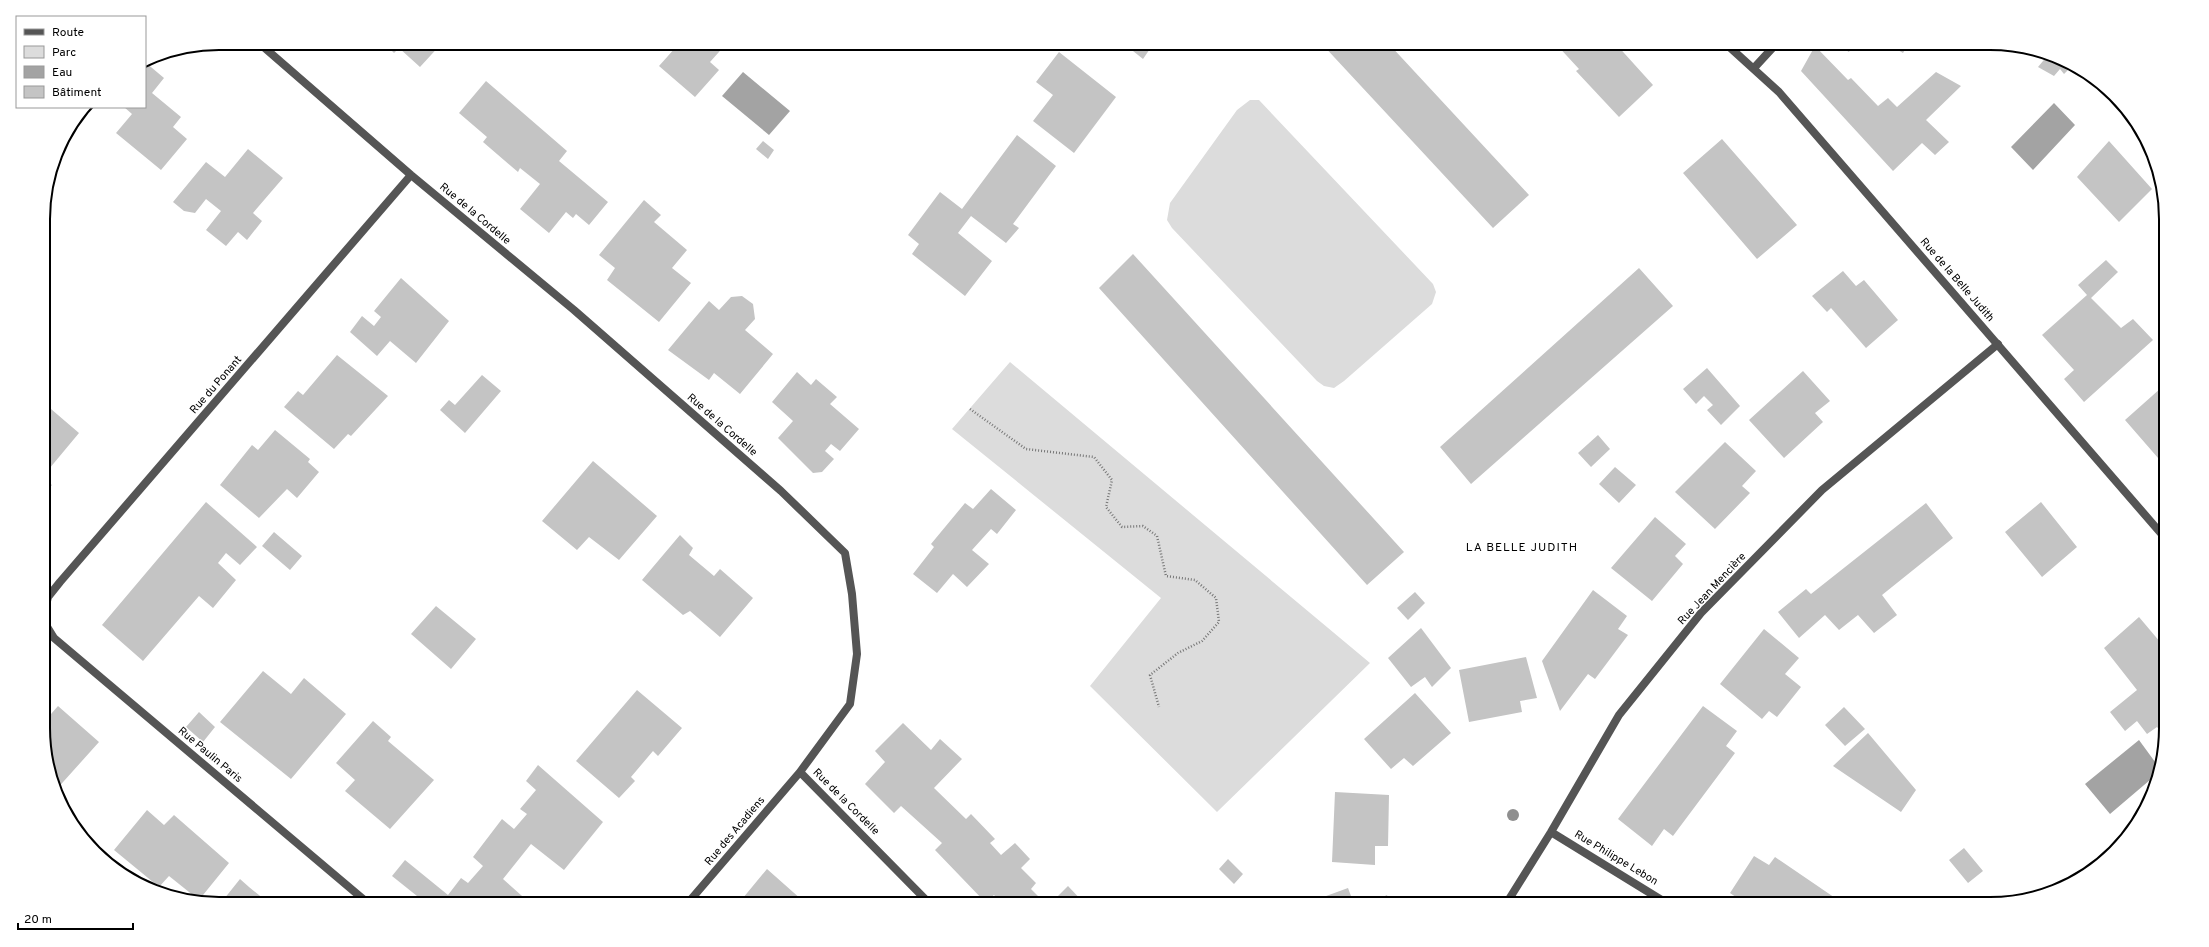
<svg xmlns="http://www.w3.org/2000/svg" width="2209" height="947" font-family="Overpass,sans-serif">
<rect width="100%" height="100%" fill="#fff"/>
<path fill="#dcdcdc" d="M1250,100H1259L1433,284L1436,292L1432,304L1344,381L1334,388L1324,386L1317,381L1172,228L1167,220L1170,203L1237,110Z
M1010,362L1370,663L1217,812L1090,686L1161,598L952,429Z"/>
<path fill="#a3a3a3" d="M743,72L790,111L769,135L722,96Z
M2054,103L2075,125L2033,170L2011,147Z
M2139,740L2158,766L2157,774L2110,814L2085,784Z"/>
<path fill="#c4c4c4" d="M372,43H387L381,50Z
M387,43H442L420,67L399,48L394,53L386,45Z
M671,43H727L710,62L719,70L695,97L659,66L676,47Z
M1123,43H1154L1143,59Z
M1321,43H1388L1529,195L1493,228Z
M1555,43H1615L1653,85L1619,117L1576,71L1579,69Z
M1834,43H1854L1849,52Z
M1886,43H1909L1903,53Z
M1815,46L1848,80L1851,78L1878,106L1888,98L1897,107L1936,72L1961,86L1926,120L1949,142L1935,155L1922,143L1893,171L1801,71Z
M1059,52L1116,97L1074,153L1033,121L1053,95L1036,82Z
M2048,55L2057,56L2067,62L2071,67L2064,74L2060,69L2054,76L2038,67Z
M145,62L164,78L152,93L181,117L173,127L187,139L161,170L116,133L132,114L124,107H145Z
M486,81L567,151L559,161L608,202L589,225L576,214L573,218L566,212L549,233L520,209L540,184L520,168L518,172L483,142L487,137L459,113Z
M1017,135L1056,166L1013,224L1019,228L1006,243L971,216L958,233L992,261L965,296L912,254L919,244L908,235L940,192L962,209Z
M1722,139L1797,225L1757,259L1683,173Z
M763,141L774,150L768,159L756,149Z
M2109,141L2152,189L2119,222L2077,177Z
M248,149L283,178L253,213L262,221L247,240L238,232L226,246L206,230L221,211L206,199L195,213L184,211L173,202L206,162L225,177Z
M644,200L661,215L654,222L687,250L672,268L691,283L659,322L607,280L615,268L599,255Z
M1133,254L1404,552L1367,585L1099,288Z
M2106,260L2118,272L2091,298L2121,328L2133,319L2153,340L2084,402L2064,379L2074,370L2042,335L2087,295L2078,285Z
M1639,268L1673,306L1471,484L1440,447Z
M1843,271L1856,286L1864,280L1898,320L1866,348L1831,308L1827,312L1812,296Z
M401,278L449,321L416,363L390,341L377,356L350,332L362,316L374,326L381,317L374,311Z
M742,296L753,304L755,319L745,330L773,354L740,394L714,373L709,380L668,350L709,301L719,310L731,297Z
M337,355L388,396L351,436L348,434L334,449L284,407L298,391L303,395Z
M1707,368L1740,406L1721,425L1707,410L1713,405L1704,396L1696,404L1683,389Z
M1803,371L1830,401L1815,413L1823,422L1784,458L1749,420Z
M797,372L811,385L816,379L837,397L830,404L859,429L840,451L831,444L825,451L834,459L822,472L813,473L778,438L793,421L772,402Z
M482,375L501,391L465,433L440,410L449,400L455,405Z
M2161,388L2165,393V466L2125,420Z
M44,403L79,433L44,475Z
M275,430L310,459L308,462L319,472L297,498L287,489L259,518L220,485L252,445L258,450Z
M1598,435L1610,449L1591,467L1578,453Z
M1725,442L1756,471L1742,486L1750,493L1715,529L1675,492Z
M593,461L657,516L619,560L589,537L577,550L542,521Z
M1615,467L1636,485L1619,503L1599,484Z
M44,479L52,485L44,494Z
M991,489L1016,510L997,534L991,529L972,550L989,564L967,587L953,574L937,593L913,574L934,547L931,544L965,503L973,509Z
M206,502L257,547L240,565L226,553L218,563L236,580L213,608L199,596L143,661L102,625Z
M2041,502L2077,547L2042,577L2005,532Z
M1926,503L1953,538L1882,595L1897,615L1874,633L1858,615L1839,630L1825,615L1799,638L1778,612L1806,589L1811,594Z
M1655,517L1686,544L1675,556L1683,564L1652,601L1611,568Z
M274,532L302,556L290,570L262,546Z
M680,535L693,548L689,555L714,576L720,569L753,598L720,637L690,611L683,615L642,580Z
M1593,590L1627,616L1618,629L1628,635L1595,679L1588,674L1560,711L1542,661Z
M1415,592L1425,603L1408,620L1397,608Z
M436,606L476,639L451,669L411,634Z
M2139,617L2166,649L2164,736L2157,727L2147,734L2137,721L2125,731L2110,712L2137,690L2104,648Z
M1421,628L1451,668L1432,687L1425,677L1411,687L1388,658Z
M1764,629L1799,658L1785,674L1801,687L1777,717L1769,711L1762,719L1720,684Z
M1526,657L1537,698L1520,701L1522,712L1469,722L1459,670Z
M263,671L291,694L304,678L346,714L291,779L220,722Z
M637,690L682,728L658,756L653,751L631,777L635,781L619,798L576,761Z
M1415,693L1451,733L1413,766L1404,758L1391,769L1364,739Z
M58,706L99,742L55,791L45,751L44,722Z
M1703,706L1737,731L1726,746L1735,753L1673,836L1664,829L1652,846L1618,819Z
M1844,707L1865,729L1845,746L1825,725Z
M199,712L215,727L203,742L186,727Z
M373,721L391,737L388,741L434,780L390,829L345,791L355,780L336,763Z
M903,723L931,750L940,739L962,759L934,788L966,819L971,814L995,839L990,843L1001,855L1015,843L1030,859L1021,868L1036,883L1031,889L1046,904H1002L994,895L985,902L935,850L942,843L901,806L894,813L865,784L885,762L875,751Z
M1868,733L1916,790L1901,812L1833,766Z
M538,765L603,822L564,870L531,844L503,879L531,904H427L392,876L405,860L448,895L461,878L468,883L483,866L473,857L502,819L514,829L527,814L520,809L536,790L526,781Z
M1335,792L1389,795L1388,846H1375V865L1332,862Z
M147,810L164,825L174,815L229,863L199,900L169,876L159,887L114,850Z
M1964,848L1983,871L1968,883L1949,860Z
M1754,856L1769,865L1775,857L1844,904H1746L1730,893Z
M1228,859L1243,874L1234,884L1219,869Z
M767,869L802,900L799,904H738Z
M240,879L249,887L270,904H220Z
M1068,886L1085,904H1050Z
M1348,888L1354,904H1320L1318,899Z
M1386,895L1402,904H1381Z"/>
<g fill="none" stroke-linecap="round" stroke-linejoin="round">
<path stroke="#777" stroke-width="2.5" stroke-dasharray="1 2" stroke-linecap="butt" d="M970,409L1026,449L1094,457L1112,480L1106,507L1122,527L1143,526L1157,536L1166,576L1195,580L1216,598L1219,622L1202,641L1178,653L1150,675L1159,707"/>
<path stroke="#555" stroke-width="8" d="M259,43L411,175L574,310L781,491L845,553L852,594L857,654L850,704L800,772L930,904
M1754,68L1777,43
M44,613L48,597L60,582L411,175
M44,617L46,625L54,638L369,904
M1551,832L1668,904
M687,904L800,772
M1506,904L1551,832L1619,715L1701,613L1822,490L1998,344"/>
<path stroke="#555" stroke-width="8" d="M1725,43L1779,92L2165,538"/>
</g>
<circle fill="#8f8f8f" cx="1513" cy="815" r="6"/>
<g text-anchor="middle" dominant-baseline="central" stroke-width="3" stroke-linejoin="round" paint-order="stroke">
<g font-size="11" fill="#000" stroke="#fff">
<text transform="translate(475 214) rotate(40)">Rue de la Cordelle</text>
<text transform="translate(1957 280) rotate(49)">Rue de la Belle Judith</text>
<text transform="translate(216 385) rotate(-49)">Rue du Ponant</text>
<text transform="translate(722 425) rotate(41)">Rue de la Cordelle</text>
<text transform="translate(1712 589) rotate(-47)">Rue Jean Mencière</text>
<text transform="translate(210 755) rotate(40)">Rue Paulin Paris</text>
<text transform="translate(846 802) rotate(45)">Rue de la Cordelle</text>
<text transform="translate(735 831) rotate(-50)">Rue des Acadiens</text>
<text transform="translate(1616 858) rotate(31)">Rue Philippe Lebon</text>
</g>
<g font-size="12" letter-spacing="1" fill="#000" stroke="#fff">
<text x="1522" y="548">LA BELLE JUDITH</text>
</g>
</g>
<path d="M0 0H2209V947H0ZM219 50H1990A169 169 0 0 1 2159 219V728A169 169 0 0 1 1990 897H219A169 169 0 0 1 50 728V219A169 169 0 0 1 219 50Z" fill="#fff" fill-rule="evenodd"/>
<path fill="none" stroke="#000" stroke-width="2" d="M219 50H1990A169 169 0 0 1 2159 219V728A169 169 0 0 1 1990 897H219A169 169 0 0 1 50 728V219A169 169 0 0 1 219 50Z"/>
<rect x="16" y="16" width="130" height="92" fill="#ffffff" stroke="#999999"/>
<rect x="24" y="29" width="20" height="6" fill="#555555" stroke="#999999"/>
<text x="52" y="36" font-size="12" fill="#000000">Route</text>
<rect x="24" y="46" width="20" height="12" fill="#dcdcdc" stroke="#999999"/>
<text x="52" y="56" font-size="12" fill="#000000">Parc</text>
<rect x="24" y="66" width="20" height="12" fill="#a3a3a3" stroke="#999999"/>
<text x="52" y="76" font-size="12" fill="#000000">Eau</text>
<rect x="24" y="86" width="20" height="12" fill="#c4c4c4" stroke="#999999"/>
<text x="52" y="96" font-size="12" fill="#000000">Bâtiment</text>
<path d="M18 923v6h115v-6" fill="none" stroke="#000000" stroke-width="2"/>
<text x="24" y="923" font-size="12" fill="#000000" stroke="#ffffff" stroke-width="3" paint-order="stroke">20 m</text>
</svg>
